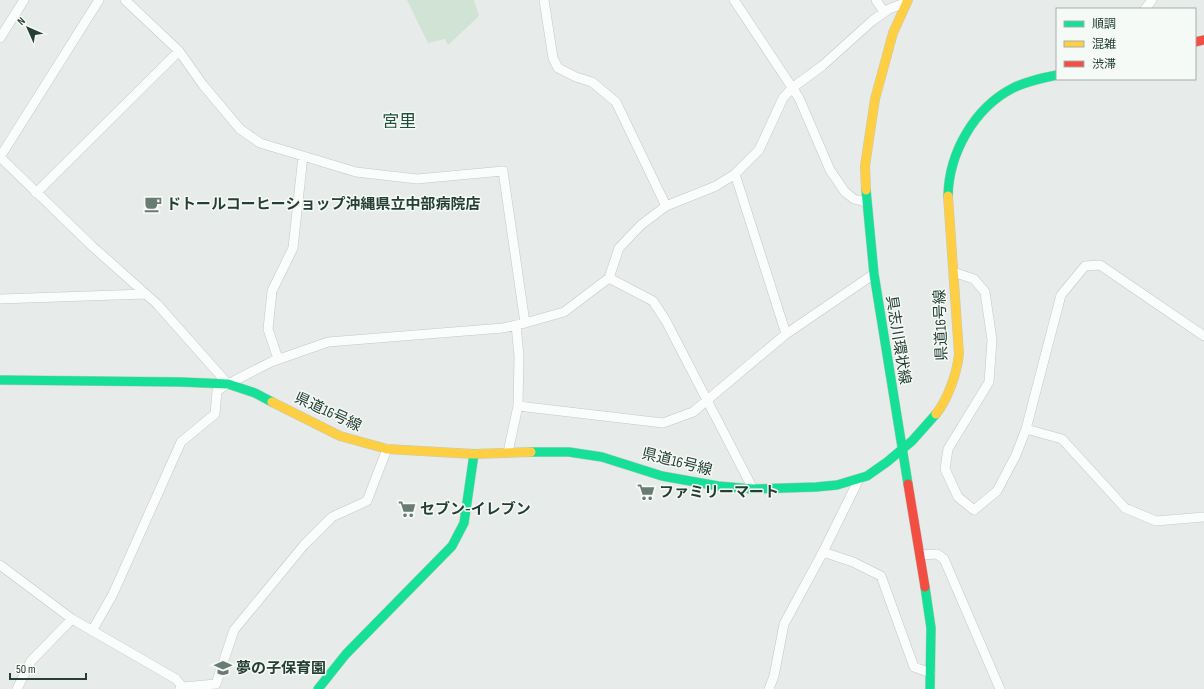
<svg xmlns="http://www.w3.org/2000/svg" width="1204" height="689" font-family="'Sofia Sans Condensed','Noto Sans JP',sans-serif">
<rect width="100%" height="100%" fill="#e7ebe9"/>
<path fill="#d1e3d5" d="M407,0H474L479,16L448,45L445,39L428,43Z"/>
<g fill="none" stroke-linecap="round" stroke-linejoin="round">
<g stroke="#c4c8c6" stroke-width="10">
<path id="street" d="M125,0L179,51L203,85L240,129L260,143L356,172L417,179L503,171L525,323
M544,0L553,58L558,68L576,77L592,82L616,102L666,206
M734,0L799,98L830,170L845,192L854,199L866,202
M876,0L884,12
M1145,9L1152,0
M0,38L24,0
M0,157L92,246L157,304L228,384
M0,157L99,0
M735,174L786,334
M36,193L179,51
M953,272L974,279L985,292L992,340L989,382L948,449L945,469L958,497L974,510L997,491L1016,455L1026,429L1061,295L1085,266L1100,265L1204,336
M609,278L653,301L666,321L753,489
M0,299L145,294
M278,359L268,329L272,291L293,248L303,156
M518,406L663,423L693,412L786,334L874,274
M1026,429L1062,439L1125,508L1156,521L1204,517
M508,452L518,406L519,356L516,325
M823,552L853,562L881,576L914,667L931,673
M920,555L937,554L944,559L1000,689
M0,565L72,619L176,679L184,689
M92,631L113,594L181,442L215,414L217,391L228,384L271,362L328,342L503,328L525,323L564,312L597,287L609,278L619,248L641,225L666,206L716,186L735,174L759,150L783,98L792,88L822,66L872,21L889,9L907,2
M17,689L31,661L72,619
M180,689L183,687L216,684L234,630L304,545L332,517L367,501L387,449
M769,689L774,676L784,624L823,552L859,479"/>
</g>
<g stroke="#c3c9c6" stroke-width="10">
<path id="fast" d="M866,190L874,274L908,484
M948,196C949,153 974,108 1013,88C1027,81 1042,78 1057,75
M0,380L181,382L228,384L255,393L272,402
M531,452H569L602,457L662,476L718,486L753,489L816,487L837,485L867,476L887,462L912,441L936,414
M925,587L931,628L930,689
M318,689L346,654L452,546L464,523L474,454"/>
</g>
<g stroke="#c3c9c6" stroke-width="10">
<path id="slow" d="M866,190L865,166L875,99L893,33L908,0
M272,402L340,436L387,449L474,454L531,452
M936,414C948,399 957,373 959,354L948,196"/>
</g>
<g stroke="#c3c9c6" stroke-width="10">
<path id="jam" d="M1195,42L1204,40
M908,484L925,587"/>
</g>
<use href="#street" stroke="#fbfcfc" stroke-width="9"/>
<use href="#fast" stroke="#16e098" stroke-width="9"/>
<use href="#slow" stroke="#ffcf43" stroke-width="9"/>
<use href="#jam" stroke="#f24e42" stroke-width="9"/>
</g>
<defs>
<g id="cafe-bare" transform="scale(1.38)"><path d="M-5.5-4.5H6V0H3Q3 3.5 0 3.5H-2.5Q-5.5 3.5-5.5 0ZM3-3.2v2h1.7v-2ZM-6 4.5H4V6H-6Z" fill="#697b73" stroke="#f6faf7" stroke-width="2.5" paint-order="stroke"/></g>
<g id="supermarket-bare" transform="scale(1.38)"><path d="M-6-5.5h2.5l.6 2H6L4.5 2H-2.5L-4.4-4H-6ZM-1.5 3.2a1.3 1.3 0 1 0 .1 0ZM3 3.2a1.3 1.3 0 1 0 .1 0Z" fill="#697b73" stroke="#f6faf7" stroke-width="2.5" paint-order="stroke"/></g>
<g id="school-bare" transform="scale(1.38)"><path d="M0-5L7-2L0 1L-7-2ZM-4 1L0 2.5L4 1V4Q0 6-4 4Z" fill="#697b73" stroke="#f6faf7" stroke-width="2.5" paint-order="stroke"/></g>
</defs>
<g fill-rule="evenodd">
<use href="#cafe-bare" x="153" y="204"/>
<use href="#supermarket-bare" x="646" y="492"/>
<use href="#supermarket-bare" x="407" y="509"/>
<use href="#school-bare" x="223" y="668"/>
</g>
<g text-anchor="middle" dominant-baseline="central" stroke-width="3" stroke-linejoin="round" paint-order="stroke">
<g font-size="15" font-weight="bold" fill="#253f34" stroke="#f6faf7" text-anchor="start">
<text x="166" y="204">ドトールコーヒーショップ沖縄県立中部病院店</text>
<text x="659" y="492">ファミリーマート</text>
<text x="420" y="509">セブン-イレブン</text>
<text x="236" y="668">夢の子保育園</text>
</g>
<g font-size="15" fill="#253f34" stroke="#f6faf7">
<text transform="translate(941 325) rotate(-92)">県道16号線</text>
<text transform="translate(898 340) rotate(81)">具志川環状線</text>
<text transform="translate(328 412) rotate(25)">県道16号線</text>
<text transform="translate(677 462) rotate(14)">県道16号線</text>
</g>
<g font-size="17" fill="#21503f" stroke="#f6faf7">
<text x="399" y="122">宮里</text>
</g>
</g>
<rect x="1056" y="8" width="140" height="72" fill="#f6faf7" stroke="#a2afa9"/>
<rect x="1064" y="21" width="20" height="6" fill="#16e098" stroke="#a2afa9"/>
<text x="1092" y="28" font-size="12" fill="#253f34">順調</text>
<rect x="1064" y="41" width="20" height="6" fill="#ffcf43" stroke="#a2afa9"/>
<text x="1092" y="48" font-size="12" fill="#253f34">混雑</text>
<rect x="1064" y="61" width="20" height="6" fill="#f24e42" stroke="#a2afa9"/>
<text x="1092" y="68" font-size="12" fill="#253f34">渋滞</text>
<g transform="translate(28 28) rotate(315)" stroke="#f6faf7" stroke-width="3" paint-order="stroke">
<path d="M0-3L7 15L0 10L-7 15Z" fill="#253f34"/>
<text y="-6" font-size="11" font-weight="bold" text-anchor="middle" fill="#253f34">N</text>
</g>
<path d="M10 673v6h76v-6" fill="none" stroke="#253f34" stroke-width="2"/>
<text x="16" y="673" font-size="12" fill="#253f34" stroke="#f6faf7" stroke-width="3" paint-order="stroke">50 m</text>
</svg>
